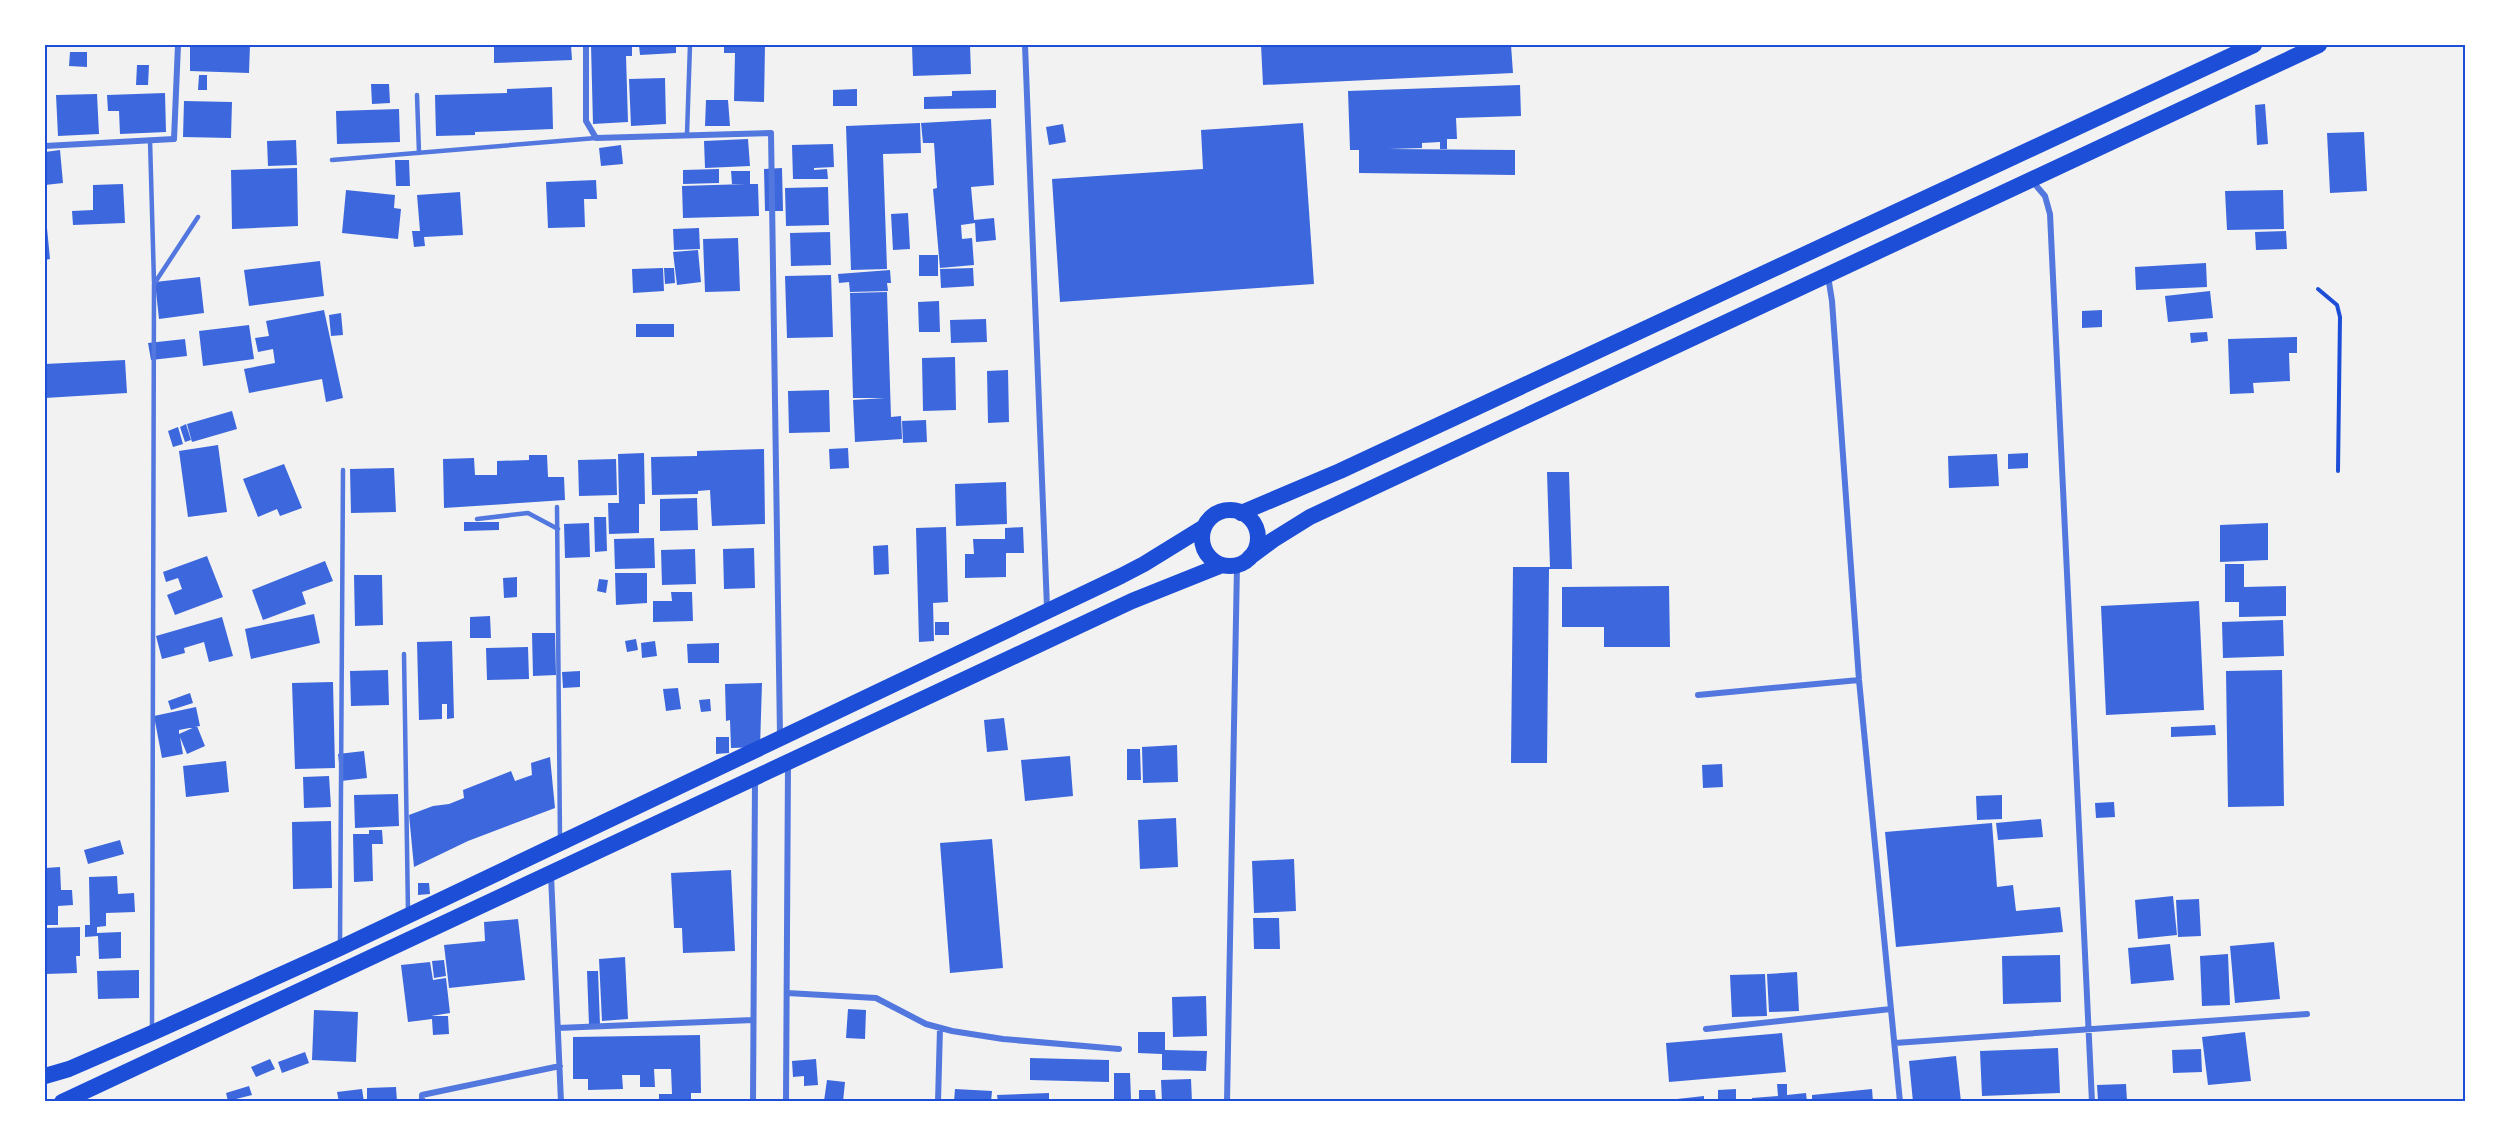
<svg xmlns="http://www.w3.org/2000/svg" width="2511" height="1147" font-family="'Asap Condensed',sans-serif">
<rect width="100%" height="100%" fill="#f2f2f2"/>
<path fill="#3d67dc" d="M190,45H250L249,73L190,71Z
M494,45H571L572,60L494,63Z
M591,45H632V56H626L628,122L593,124Z
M639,45H676V53L640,55Z
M724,45H765L764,102L734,101L735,53H724Z
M912,45H970L971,74L913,76Z
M1261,45H1511L1513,73L1263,85Z
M70,52H87V67L69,66Z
M137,65H149L148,85H136Z
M199,75H207V90H198Z
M665,78L666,124L631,126L629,79Z
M371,84H389L390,103L372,104Z
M1520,85L1521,116L1456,118L1457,139H1447V149H1440V142L1422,143V148L1389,149L1515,150V175L1359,173V150H1350L1348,91Z
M552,87L553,129L475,132V135L436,136L435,95L507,93V89Z
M857,89V106H833V90Z
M996,90V108L924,109V97L952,96V91Z
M165,93L166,132L120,134L119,111H108L107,95Z
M97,94L99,134L58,136L56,95Z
M706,100H728L730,126H705Z
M184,101L232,102L231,138L183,137Z
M2265,104L2268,144L2257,145L2255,105Z
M399,109L400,142L337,144L336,111Z
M991,119L994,185L971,187L974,220L994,218L996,240L976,242L975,223L961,225L962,239L972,238L974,265L940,268L933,189L937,188L934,143H923L921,123Z
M920,123L921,153L883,154L887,269L851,270L846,126Z
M1303,123L1314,284L1060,302L1052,179L1203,169L1201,130Z
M1063,124L1066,142L1049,145L1046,127Z
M2364,132L2367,191L2330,193L2327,133Z
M748,139L750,166L705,168L704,141Z
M296,140L297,165L268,166L267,141Z
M833,144L834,167L814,168V170L827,169L828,179H793L792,145Z
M621,145L623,164L601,166L599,148Z
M60,150L63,183L45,185V152Z
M395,160H409L410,186H396Z
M297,168L298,226L232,229L231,170Z
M782,168L783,211H765L764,169Z
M719,169V183L683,184V170Z
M731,171H750V184H758L759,216L683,218L682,186L746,184H732Z
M596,180L597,199H584L585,227L548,228L546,182Z
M123,184L125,223L73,225L72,211L93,210V185Z
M828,187L829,225L786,226L785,188Z
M346,190L395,195L394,208L401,209L398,239L342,233Z
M2283,190L2284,229L2227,230L2225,191Z
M460,192L463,235L424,237L425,246L414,247L412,231H420L417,195Z
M908,213L910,249L893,250L891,214Z
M47,228L50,259L45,260V229Z
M699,228L700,249L674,250L673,229Z
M2286,231L2287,249L2256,250L2255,232Z
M830,232L831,265L791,266L790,233Z
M738,238L740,291L705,292L703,239Z
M698,250L701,282L677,285L673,252Z
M919,255H938V276H919Z
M320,261L324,296L249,306L244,270Z
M2206,263L2207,287L2136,290L2135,267Z
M663,268L664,291L633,293L632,269Z
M664,268H674L675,283L665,284Z
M973,268L974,286L941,288L940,269Z
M890,270L891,283H887L888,291L850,292L849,282L839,283L838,274Z
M831,275L833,337L787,338L785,276Z
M200,277L204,313L159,319L155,282Z
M2210,291L2213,318L2168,322L2165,296Z
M887,292L891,417L901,416L902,439L855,442L853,400L885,398H853L850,293Z
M939,301L940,332H919L918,302Z
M324,310L343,398L326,402L322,379L249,393L244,369L275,363L273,349L258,352L255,338L269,336L266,321Z
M2102,310V327L2082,328V311Z
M341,313L343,335L331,336L329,315Z
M986,319L987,342L951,343L950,320Z
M636,324H674V337H636Z
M249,325L254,359L203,366L199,331Z
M2207,332L2208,341L2191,343L2190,333Z
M2297,337V353H2289L2290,381L2253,383L2254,393L2230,394L2228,339Z
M185,339L187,356L151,360L148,343Z
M955,357L956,410L923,411L922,358Z
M125,360L127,393L45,398V364Z
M1008,370L1009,422L988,423L987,371Z
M829,390L830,432L789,433L788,391Z
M232,411L237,429L192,442L187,424Z
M926,420L927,442L903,443L902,421Z
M186,424L191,440L185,442L180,427Z
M178,427L183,444L173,447L168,431Z
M218,445L227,512L188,517L179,451Z
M848,448L849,468L830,469L829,449Z
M764,449L765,524L712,526L710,490L698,491V494L652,495L651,457L697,456V451Z
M644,453L645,504H639V533L609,534L608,503H619L618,454Z
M2028,453V468L2008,469V454Z
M1997,454L1999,486L1949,488L1948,456Z
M529,455H547L548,477H564L565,500L444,508L443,459L474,458L475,475H497V461L529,460Z
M616,459L617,495L579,496L578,460Z
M284,464L302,508L280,516L277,509L258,517L243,479Z
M394,468L396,512L351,513L350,469Z
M1547,472H1569L1572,569H1549L1547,763H1511L1513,567H1550Z
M1006,482L1007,524L956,526L955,484Z
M697,498L698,530L660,531V499Z
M594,517H606L607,551L595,552Z
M464,522H499V530L464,531Z
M589,523L590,557L565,558L564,524Z
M2268,523V560L2220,562V525Z
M946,527L948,602L933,603L934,641L919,642L916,528Z
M1023,527L1024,553H1006V577L965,578V554H974L973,539H1005V528Z
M654,538L655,568L615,569L614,539Z
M888,545L889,574L874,575L873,546Z
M754,548L755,588L724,589L723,549Z
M695,549L696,584L662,585L661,550Z
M207,556L223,597L175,615L167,595L182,589L178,578L166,582L163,572Z
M325,561L333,581L302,592L306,604L263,620L252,590Z
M2225,564H2244V587L2286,586V616L2239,617V602H2225Z
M615,573H647V603L616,605Z
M354,575H382L383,625L355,626Z
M517,577V597L504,598L503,578Z
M599,579L608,580L606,593L597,591Z
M1669,586L1670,647H1604V627H1562V587Z
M671,592H692L693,621L653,622V601H672Z
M2199,601L2204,710L2106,715L2101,606Z
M314,614L320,643L251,659L245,629Z
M490,616L491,638H470V617Z
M222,617L233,656L209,662L204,642L184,648L185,653L162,659L156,636Z
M2283,620L2284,656L2223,658L2222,622Z
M935,622H949V635H935Z
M532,633H555L556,675L533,676Z
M636,639L638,650L627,652L625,641Z
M452,641L454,718L447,719V704H442V719L419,720L417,642Z
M655,641L657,656L642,658L641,643Z
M719,643V663H688L687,644Z
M528,647L529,679L487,680L486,648Z
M388,670L389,705L351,706L350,671Z
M2282,670L2284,806L2228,807L2226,671Z
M580,671V687L563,688L562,672Z
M333,682L335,768L295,769L292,683Z
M762,683L760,747L731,748L730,720L726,721L725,684Z
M678,688L681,709L666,711L663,689Z
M190,693L193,703L171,710L168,701Z
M710,699L711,711L701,712L699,700Z
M196,707L200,726L179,730V734L197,726L205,746L187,754L180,737L183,754L162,758L154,716Z
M1004,718L1008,750L987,752L984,720Z
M2215,725L2216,735L2171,737V727Z
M716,737H729V753L716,754Z
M1177,745L1178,782L1143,783L1142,747Z
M1127,749H1140L1141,780H1127Z
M364,751L367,778L341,781L338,754Z
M1070,756L1073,796L1025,801L1021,760Z
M550,757L555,808L468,841L414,867L409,815L433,806L449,804L464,798L463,790L511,771L515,781L532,775L531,763Z
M226,761L229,792L186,797L183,766Z
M1722,764L1723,787L1703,788L1702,765Z
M329,776L331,807L304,808L303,777Z
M398,794L399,826L355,828L354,795Z
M2002,795V819L1977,820L1976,796Z
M2114,802L2115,817L2096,818L2095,803Z
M1176,818L1178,867L1140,869L1138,820Z
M2041,819L2043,837L1998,840L1996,823Z
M331,821L332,888L293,889L292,822Z
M1992,823L1997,887L2013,885L2016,911L2060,907L2063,932L1896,947L1885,832Z
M369,830H382L383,844H372L373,881L354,882L353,834H369Z
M992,839L1003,968L950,973L940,843Z
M120,840L124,854L88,864L84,850Z
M1294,859L1296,911L1254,913L1252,861Z
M60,867L61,890H72L73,905L58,906V925H45V868Z
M731,870L735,951L683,953L682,928H674L671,873Z
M117,876L118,894L134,893L135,912L106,913V926L97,927V933L121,932V958L99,959L98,936L85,937V925H90L89,877Z
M418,883H429L430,894L418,895Z
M2173,896L2177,935L2138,939L2135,900Z
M2199,899L2201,936L2178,937L2176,900Z
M1253,918H1279L1280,949H1254Z
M518,919L525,980L449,988L444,945L485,941L484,922Z
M80,927V956H76L77,973L45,974V928Z
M2274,942L2280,999L2235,1003L2230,946Z
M2170,944L2174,980L2131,984L2128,948Z
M2228,954L2230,1005L2202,1006L2200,956Z
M2060,955L2061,1002L2003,1004L2002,956Z
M625,957L628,1019L602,1021L599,959Z
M444,960L446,976L434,978L432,961Z
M430,962L433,980L446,978L450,1013L431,1016H448L449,1034L433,1035L432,1019L408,1022L401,965Z
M139,970V998L98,999L97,971Z
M587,971H598L600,1025H589Z
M1797,972L1799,1011L1769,1012L1767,974Z
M1765,974L1767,1016L1732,1017L1730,975Z
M1206,996L1207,1036L1173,1037L1172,997Z
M848,1009L866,1010L865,1039L846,1038Z
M314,1010L358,1012L356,1062L312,1060Z
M1138,1032H1165V1050L1207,1051L1206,1071L1162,1070V1054L1138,1053Z
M2245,1032L2251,1081L2208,1085L2202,1037Z
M1782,1033L1786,1072L1669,1082L1666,1043Z
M700,1035L701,1093H691V1102H659V1094H672L671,1069H654L655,1087H640V1075H622L623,1089L588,1090V1079H573V1037Z
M2058,1048L2060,1093L1982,1096L1980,1051Z
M2201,1049L2202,1072L2173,1073L2172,1050Z
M305,1052L309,1063L282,1073L278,1062Z
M1956,1056L1961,1102H1913L1909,1061Z
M1030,1058L1109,1060V1082L1030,1080Z
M270,1059L275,1069L256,1077L251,1067Z
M816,1059L818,1085L804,1086V1076L793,1077L792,1061Z
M1114,1073H1130L1131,1099H1114Z
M1191,1079L1192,1102H1162L1161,1080Z
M827,1080L845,1082L843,1102L824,1101Z
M1777,1084H1787V1095L1806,1093L1807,1102H1752V1098L1778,1096Z
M2126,1084L2127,1101H2098L2097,1085Z
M249,1086L252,1095L228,1101L226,1093Z
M396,1087L397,1102H367V1088Z
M362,1089L364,1102H339L337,1092Z
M955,1089L992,1091L991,1102H954Z
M1736,1089V1102H1718V1090Z
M1872,1089L1873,1102H1812V1095Z
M1139,1090H1155L1156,1102H1139Z
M1049,1093V1102H998L997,1095Z
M1704,1096V1102H1668V1100Z"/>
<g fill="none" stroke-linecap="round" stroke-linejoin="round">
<path stroke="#1d4ed8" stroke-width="4" d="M2318,289L2337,305L2340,317L2338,471"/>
<path stroke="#5277de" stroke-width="4.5" d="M417,95L419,153
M687,134L690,45
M150,140L154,282
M332,160L596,138
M557,507L560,840
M477,519L528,513L558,529
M404,654L408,912
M340,945L343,470
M152,1029L154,284L198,217"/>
<path stroke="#5277de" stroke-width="6" d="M586,45V121L596,138L771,133L780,736
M1025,45L1047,608
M45,146L174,139L178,45
M2033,182L2045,196L2050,214L2092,1102
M1828,276L1832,301L1859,680L1900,1102
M1698,695L1859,680
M551,875L561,1102
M787,993L876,998L926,1024L952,1031L1003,1039L1119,1049
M558,1028L753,1020
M1706,1029L1891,1009
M1895,1043L2307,1014
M422,1102V1095L560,1066
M753,1102L755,779
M786,1102L788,764
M938,1102L940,1028
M1227,1102L1237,565"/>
<path stroke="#1d4ed8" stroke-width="16" d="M1202 538a28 28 0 1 1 56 0a28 28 0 1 1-56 0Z
M1241,513L1340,471L2254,45
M1250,557L1273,540L1310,517L2319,45
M45,1076L69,1069L152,1033L340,948L1121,576L1144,564L1204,527
M62,1102L1132,601L1222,565"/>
</g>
<rect width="2511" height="1147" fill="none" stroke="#ffffff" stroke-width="93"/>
<rect x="46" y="46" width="2418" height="1054" fill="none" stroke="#1d4ed8" stroke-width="2"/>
</svg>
